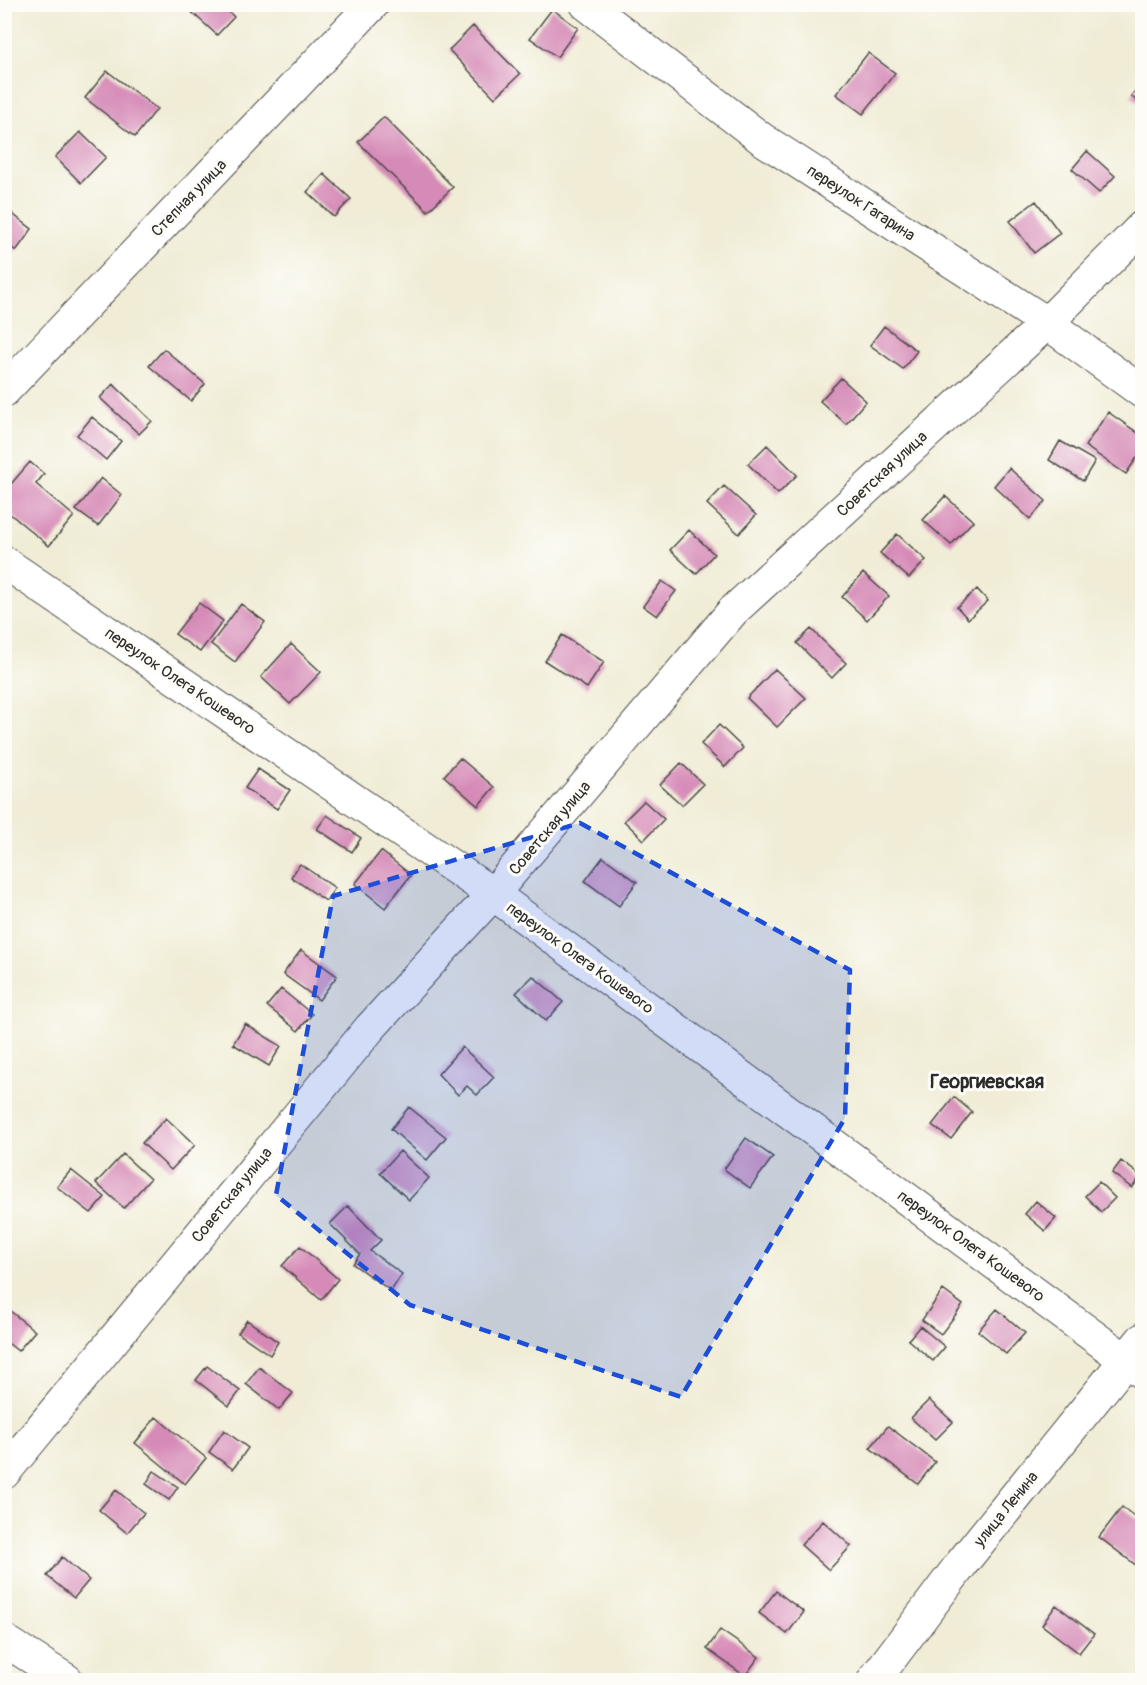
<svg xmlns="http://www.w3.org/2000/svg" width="1147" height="1685" font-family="Pangolin,sans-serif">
<rect width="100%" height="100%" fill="#fdfcf7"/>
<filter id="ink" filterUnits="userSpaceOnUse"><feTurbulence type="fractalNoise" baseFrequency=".0167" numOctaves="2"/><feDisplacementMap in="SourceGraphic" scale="12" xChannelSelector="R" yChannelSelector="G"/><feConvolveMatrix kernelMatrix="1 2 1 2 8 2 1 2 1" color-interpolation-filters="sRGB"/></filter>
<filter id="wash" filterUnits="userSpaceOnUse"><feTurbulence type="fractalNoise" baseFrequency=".008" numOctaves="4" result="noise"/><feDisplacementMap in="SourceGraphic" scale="24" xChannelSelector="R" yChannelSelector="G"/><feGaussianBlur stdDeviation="1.35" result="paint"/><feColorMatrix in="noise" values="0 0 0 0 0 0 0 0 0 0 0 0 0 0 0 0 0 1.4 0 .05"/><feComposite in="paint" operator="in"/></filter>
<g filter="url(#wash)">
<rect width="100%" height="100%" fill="#f0ecd6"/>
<g id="blocks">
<path fill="#d68ab7" d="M188,4H221L234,17L217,35L186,7Z
M552,9L578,28L557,57L530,38Z
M473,26L520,74L495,98L449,50Z
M868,53L895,73L863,114L836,94Z
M107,71L157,109L135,137L85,98Z
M1142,83V106L1131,96Z
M384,117L453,187L428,211L358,142Z
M80,132L106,157L81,183L55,157Z
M1087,151L1115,176L1099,193L1072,169Z
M324,174L351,199L334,217L307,192Z
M1036,201L1060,233L1034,253L1010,221Z
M6,209L32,229L16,251L4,242Z
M884,326L917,351L903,369L870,345Z
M164,349L205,384L191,401L149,366Z
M841,378L866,401L846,424L820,401Z
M113,384L152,421L139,434L100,398Z
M1108,412L1142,436V450L1126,474L1085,446Z
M92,417L121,441L106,460L77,435Z
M1060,441L1095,461L1083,481L1049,460Z
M767,445L797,475L778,494L748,464Z
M30,462L44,474L36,484L74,516L49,546L4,509V492Z
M1009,468L1046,501L1030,519L994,486Z
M101,478L122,495L98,526L76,510Z
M724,486L756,515L739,534L707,504Z
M945,496L973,521L951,545L923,520Z
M689,530L714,554L696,574L670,550Z
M897,534L926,560L909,578L880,553Z
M863,573L889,596L867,620L842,597Z
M662,581L676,591L657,616L643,606Z
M977,589L988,601L968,619L957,607Z
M199,603L223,621L200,652L175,634Z
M241,604L265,622L235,662L211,644Z
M811,629L846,663L832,678L797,643Z
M562,635L604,662L587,688L545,661Z
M291,644L321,672L290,704L261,677Z
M775,669L806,698L777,727L747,698Z
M719,725L743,748L725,767L701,744Z
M460,758L494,787L478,806L444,776Z
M681,763L703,784L682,805L660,785Z
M258,769L290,790L277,809L245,788Z
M644,801L664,819L644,840L624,821Z
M327,815L361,838L352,852L317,829Z
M381,851L411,875L385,908L355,884Z
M603,857L637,882L619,906L585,881Z
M300,864L335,888L326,901L291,877Z
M301,950L337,976L319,1000L283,974Z
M533,976L563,1002L546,1021L516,993Z
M281,989L312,1014L298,1031L267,1006Z
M245,1024L281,1046L269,1066L233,1044Z
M462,1047L494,1077L477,1095L467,1086L458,1095L438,1074Z
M954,1097L972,1112L951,1139L932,1125Z
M409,1107L446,1137L427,1160L391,1129Z
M166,1118L195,1145L171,1170L142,1143Z
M746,1138L773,1157L750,1188L724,1169Z
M400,1151L429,1178L409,1200L380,1173Z
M123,1154L150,1179L124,1208L96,1183Z
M1121,1161L1141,1176L1132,1188L1112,1173Z
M71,1170L105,1197L91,1213L57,1187Z
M1099,1182L1115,1198L1101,1212L1085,1196Z
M1036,1201L1056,1218L1045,1231L1025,1214Z
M348,1206L381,1240L370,1251L402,1274L391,1291L353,1264L360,1254L330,1224Z
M300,1246L338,1279L321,1300L282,1266Z
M943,1290L963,1305L941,1334L922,1320Z
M4,1306L35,1331L18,1351L4,1340Z
M997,1309L1025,1333L1006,1354L978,1331Z
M247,1320L278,1342L270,1355L238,1333Z
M920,1326L945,1347L933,1361L908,1340Z
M207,1366L240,1391L229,1406L196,1380Z
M259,1367L293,1393L279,1410L246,1384Z
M929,1400L953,1422L935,1440L911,1418Z
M156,1417L206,1458L185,1484L135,1443Z
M888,1426L935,1462L918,1484L870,1448Z
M224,1430L248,1448L233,1469L209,1452Z
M154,1471L178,1487L169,1500L146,1484Z
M116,1490L144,1513L127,1533L99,1510Z
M1122,1507L1142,1522L1141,1569L1099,1537Z
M823,1521L851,1546L829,1570L801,1545Z
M62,1557L89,1580L74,1598L47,1576Z
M776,1591L804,1612L787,1634L759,1613Z
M1056,1605L1094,1634L1079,1653L1042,1625Z
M720,1630L759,1657L745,1676L707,1649Z"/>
</g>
</g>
<g filter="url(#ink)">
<use href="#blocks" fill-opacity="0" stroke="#494845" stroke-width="1.5"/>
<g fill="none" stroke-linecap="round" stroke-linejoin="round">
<g stroke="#494845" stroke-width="34">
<path id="minor" d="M586,4L762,139L1047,323L1142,392
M4,391L373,4
M4,562L493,894L1142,1372
M4,1473L370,1028L493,894L733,611L1047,323L1142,227
M4,1640L67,1680"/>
</g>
<g stroke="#494845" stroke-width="35">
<path id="tertiary" d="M874,1680L962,1563L1142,1340"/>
</g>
<use href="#minor" stroke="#fff" stroke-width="32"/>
<use href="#tertiary" stroke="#fff" stroke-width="33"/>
</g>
</g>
<path fill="#1d4ed8" fill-opacity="0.2" stroke="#1d4ed8" stroke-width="4.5" stroke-dasharray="12 8" stroke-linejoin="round" d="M580,823L850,970L845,1118L681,1397L410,1305L276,1195L333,896Z"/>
<g text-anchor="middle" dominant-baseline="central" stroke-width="6" stroke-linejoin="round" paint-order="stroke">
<g font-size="16" fill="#2b2b2b" stroke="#fdfcf7">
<text transform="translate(189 198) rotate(-46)">Степная улица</text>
<text transform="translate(861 203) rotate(33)">переулок Гагарина</text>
<text transform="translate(882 474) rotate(-43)">Советская улица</text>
<text transform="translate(180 681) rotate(34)">переулок Олега Кошевого</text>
<text transform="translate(550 828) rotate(-50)">Советская улица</text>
<text transform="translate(580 958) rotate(36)">переулок Олега Кошевого</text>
<text transform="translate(232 1195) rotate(-51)">Советская улица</text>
<text transform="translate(971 1246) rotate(36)">переулок Олега Кошевого</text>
<text transform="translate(1006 1509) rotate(-51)">улица Ленина</text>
</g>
<g font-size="20" font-weight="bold" fill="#2b2b2b" stroke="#fdfcf7">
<text x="987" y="1081">Георгиевская</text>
</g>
</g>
<rect width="1147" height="1685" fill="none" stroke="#fdfcf7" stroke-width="24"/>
</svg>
